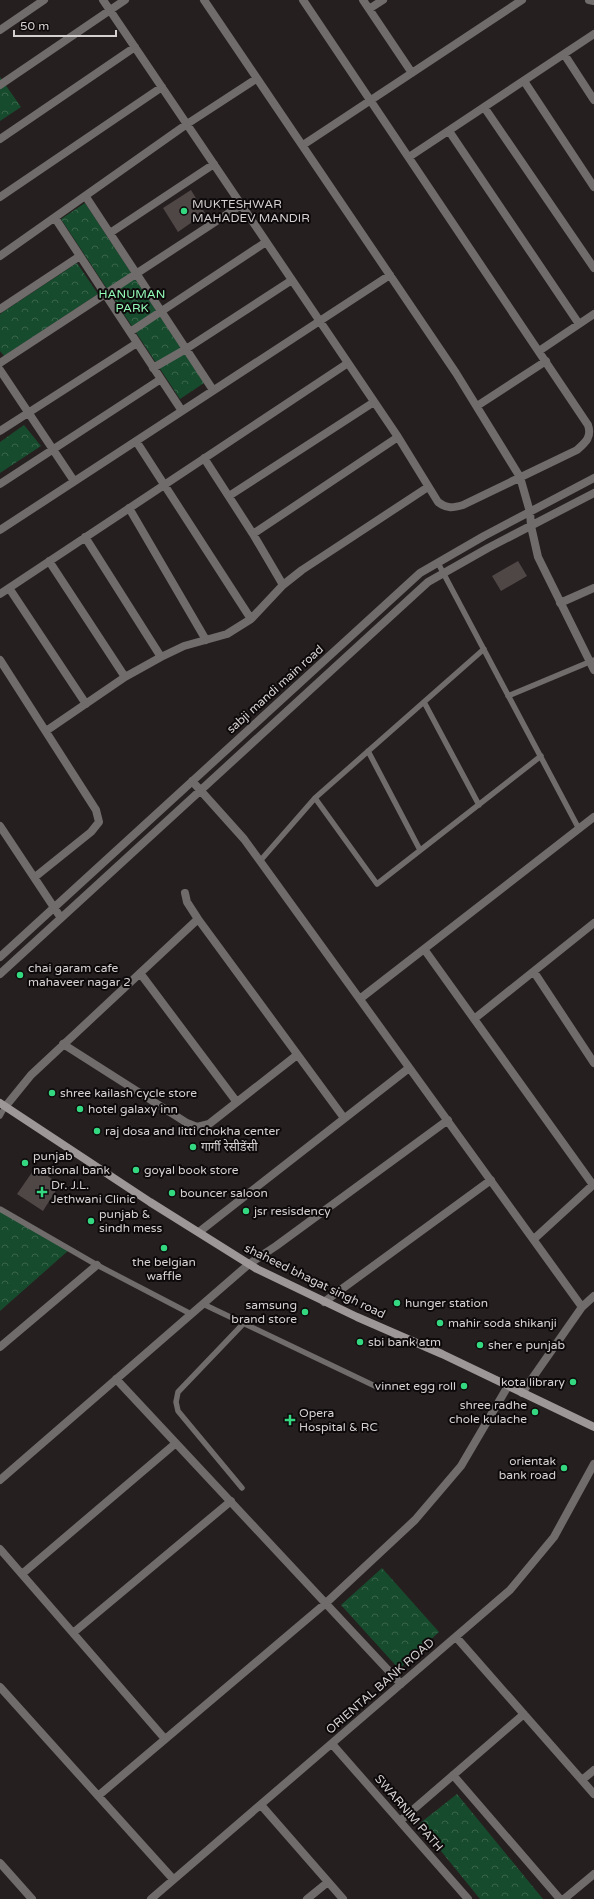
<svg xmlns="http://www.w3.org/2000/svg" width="594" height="1899" font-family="'Varela Round','Noto Sans Devanagari',sans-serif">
<defs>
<pattern id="park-crowns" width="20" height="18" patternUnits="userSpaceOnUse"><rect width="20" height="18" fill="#174b2d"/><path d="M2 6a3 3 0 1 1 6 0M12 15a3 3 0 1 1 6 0" fill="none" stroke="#38644a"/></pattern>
</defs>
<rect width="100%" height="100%" fill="#261f1f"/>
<path fill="url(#park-crowns)" d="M0,77L21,107L0,121Z
M85,203L204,383L180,399L61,219Z
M77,263L98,294L4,356L0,351V314Z
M24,425L41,446L0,473V442Z
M0,1209L69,1250L0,1311Z
M382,1568L439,1632L399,1669L341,1605Z
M457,1794L543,1899H480L419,1824Z"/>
<path fill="#4f4646" d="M191,190L205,213L178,232L163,208Z
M518,561L527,576L501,591L492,576Z
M35,1168L60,1184L43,1211L17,1194Z"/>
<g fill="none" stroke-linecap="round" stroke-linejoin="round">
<path stroke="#706c6c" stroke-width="5.5" d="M438,563L579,829
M508,696L594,660
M424,702L479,805
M368,751L420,850
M315,798L377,884L541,756
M260,861L315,798L484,649
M0,1116L5,1107
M0,1209L97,1265L191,1314
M203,1304L377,1387
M242,1488L178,1411L176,1402L178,1392L244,1323"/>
<path stroke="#706c6c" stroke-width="8" d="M103,0L398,437L438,502C447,509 453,508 463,505L577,450C586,442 592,437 588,425L303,0
M204,0L456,373L520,477L530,512L531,526L538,557L594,670
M363,0L412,73
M589,0L594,1
M369,9L383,0
M0,30L44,0
M564,54L594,100
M524,81L594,187
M0,85L125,0
M484,107L594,268
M449,131L579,324
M0,139L135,47
M303,145L522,0
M409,157L594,34
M0,197L162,87
M86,197L213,390
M55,218L182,411
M110,233L214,164
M0,256L187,124L256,79
M0,309L80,256
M130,332L266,242
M539,351L594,314
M0,363L241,205
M153,368L186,349L292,280
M0,370L74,481
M477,406L546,361
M0,431L137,343
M136,441L251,619
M204,458L253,534L283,585
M0,484L161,379
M229,496L374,402
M129,508L206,640
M0,530L390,275
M253,534L398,437
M85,537L161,657
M49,561L125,677
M9,588L86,704
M0,594L348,363
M560,603L594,588
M0,660L96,810L99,822L91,832L35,877
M46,731L125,677L161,657L184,646L227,634L251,619L283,585L302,570L428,487
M192,781L244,839L260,861L582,1307
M0,826L61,918
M185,893L187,902L198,919L344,1118
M424,949L593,1185
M0,957L420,573L484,536L594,478
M534,972L594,1063
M140,973L236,1101
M0,974L428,582L488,548L594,493
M361,998L594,817
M474,1019L594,923
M63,1044L187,1123L197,1127L209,1124L297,1055
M5,1107L31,1075L198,919
M199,1232L409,1068
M534,1239L594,1184
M324,1302L491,1180
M0,1347L97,1265
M116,1379L401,1684
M522,1393L582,1307L594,1296
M0,1480L249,1264L276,1246L448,1120
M0,1549L165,1739
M22,1574L176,1443
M73,1633L231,1501
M456,1637L594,1794
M0,1687L173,1879
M332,1744L468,1899
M453,1775L560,1899
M582,1780L594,1770
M98,1796L326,1603L415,1520L461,1466L508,1386
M261,1805L343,1899
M400,1821L524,1714
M0,1863L32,1899
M151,1899L510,1590L554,1537L594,1464
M307,1899L328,1882
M564,1899L594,1874"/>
<path stroke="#9e9797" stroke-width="8" d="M0,1103L150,1202L257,1269L357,1317L442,1354L594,1427"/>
</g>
<g fill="#34d881" stroke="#0d090a" stroke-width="1.5">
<circle cx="184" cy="211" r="4"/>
<circle cx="20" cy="975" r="4"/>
<circle cx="52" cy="1093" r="4"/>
<circle cx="80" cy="1109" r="4"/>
<circle cx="97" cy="1131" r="4"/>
<circle cx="193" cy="1147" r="4"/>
<circle cx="25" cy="1163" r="4"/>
<circle cx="136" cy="1170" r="4"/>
<path d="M40 1186h4v4h4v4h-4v4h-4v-4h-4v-4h4z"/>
<circle cx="172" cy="1193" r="4"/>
<circle cx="246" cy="1211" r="4"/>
<circle cx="91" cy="1221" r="4"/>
<circle cx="164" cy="1248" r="4"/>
<circle cx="397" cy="1303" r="4"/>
<circle cx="305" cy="1312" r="4"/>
<circle cx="440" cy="1323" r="4"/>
<circle cx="360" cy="1342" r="4"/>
<circle cx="480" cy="1345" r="4"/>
<circle cx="573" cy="1382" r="4"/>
<circle cx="464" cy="1386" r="4"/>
<circle cx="535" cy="1412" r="4"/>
<path d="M288 1414h4v4h4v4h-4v4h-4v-4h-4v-4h4z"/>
<circle cx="564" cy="1468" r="4"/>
</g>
<g text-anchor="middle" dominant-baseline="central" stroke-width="4" stroke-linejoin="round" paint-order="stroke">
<g font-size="12" fill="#d5d0d0" stroke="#0d090a" text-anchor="start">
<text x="192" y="204">MUKTESHWAR<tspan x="192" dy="14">MAHADEV MANDIR</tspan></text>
<text x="28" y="968">chai garam cafe<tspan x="28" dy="14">mahaveer nagar 2</tspan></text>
<text x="60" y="1093">shree kailash cycle store</text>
<text x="88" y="1109">hotel galaxy inn</text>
<text x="105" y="1131">raj dosa and litti chokha center</text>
<text x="201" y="1147">गार्गी रेसीडेंसी</text>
<text x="33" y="1156">punjab<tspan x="33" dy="14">national bank</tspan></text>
<text x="144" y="1170">goyal book store</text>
<text x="51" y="1185">Dr. J.L.<tspan x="51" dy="14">Jethwani Clinic</tspan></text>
<text x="180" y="1193">bouncer saloon</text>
<text x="254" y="1211">jsr resisdency</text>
<text x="99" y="1214">punjab &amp;<tspan x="99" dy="14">sindh mess</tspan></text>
<text x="164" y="1262" text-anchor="middle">the belgian<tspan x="164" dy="14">waffle</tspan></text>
<text x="405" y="1303">hunger station</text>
<text x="297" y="1305" text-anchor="end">samsung<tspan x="297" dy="14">brand store</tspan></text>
<text x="448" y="1323">mahir soda shikanji</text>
<text x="368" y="1342">sbi bank atm</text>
<text x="488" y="1345">sher e punjab</text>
<text x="565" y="1382" text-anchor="end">kota library</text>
<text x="456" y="1386" text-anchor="end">vinnet egg roll</text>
<text x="527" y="1405" text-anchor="end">shree radhe<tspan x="527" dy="14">chole kulache</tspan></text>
<text x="299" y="1413">Opera<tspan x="299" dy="14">Hospital &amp; RC</tspan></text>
<text x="556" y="1461" text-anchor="end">orientak<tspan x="556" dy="14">bank road</tspan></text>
</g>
<g font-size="12" fill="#93fcb9" stroke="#0d090a">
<text x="132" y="294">HANUMAN<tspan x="132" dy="14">PARK</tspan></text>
</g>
<g font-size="12" fill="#d5d0d0" stroke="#0d090a">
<text transform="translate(275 689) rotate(-42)">sabji mandi main road</text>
<text transform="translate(315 1281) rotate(26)">shaheed bhagat singh road</text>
<text transform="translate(380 1686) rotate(-41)">ORIENTAL BANK ROAD</text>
<text transform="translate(409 1813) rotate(49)">SWARNIM PATH</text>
</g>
</g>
<path d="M14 30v6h102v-6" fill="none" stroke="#d5d0d0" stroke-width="2"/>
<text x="20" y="30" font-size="12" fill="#d5d0d0" stroke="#0d090a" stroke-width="3" paint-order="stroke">50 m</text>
</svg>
